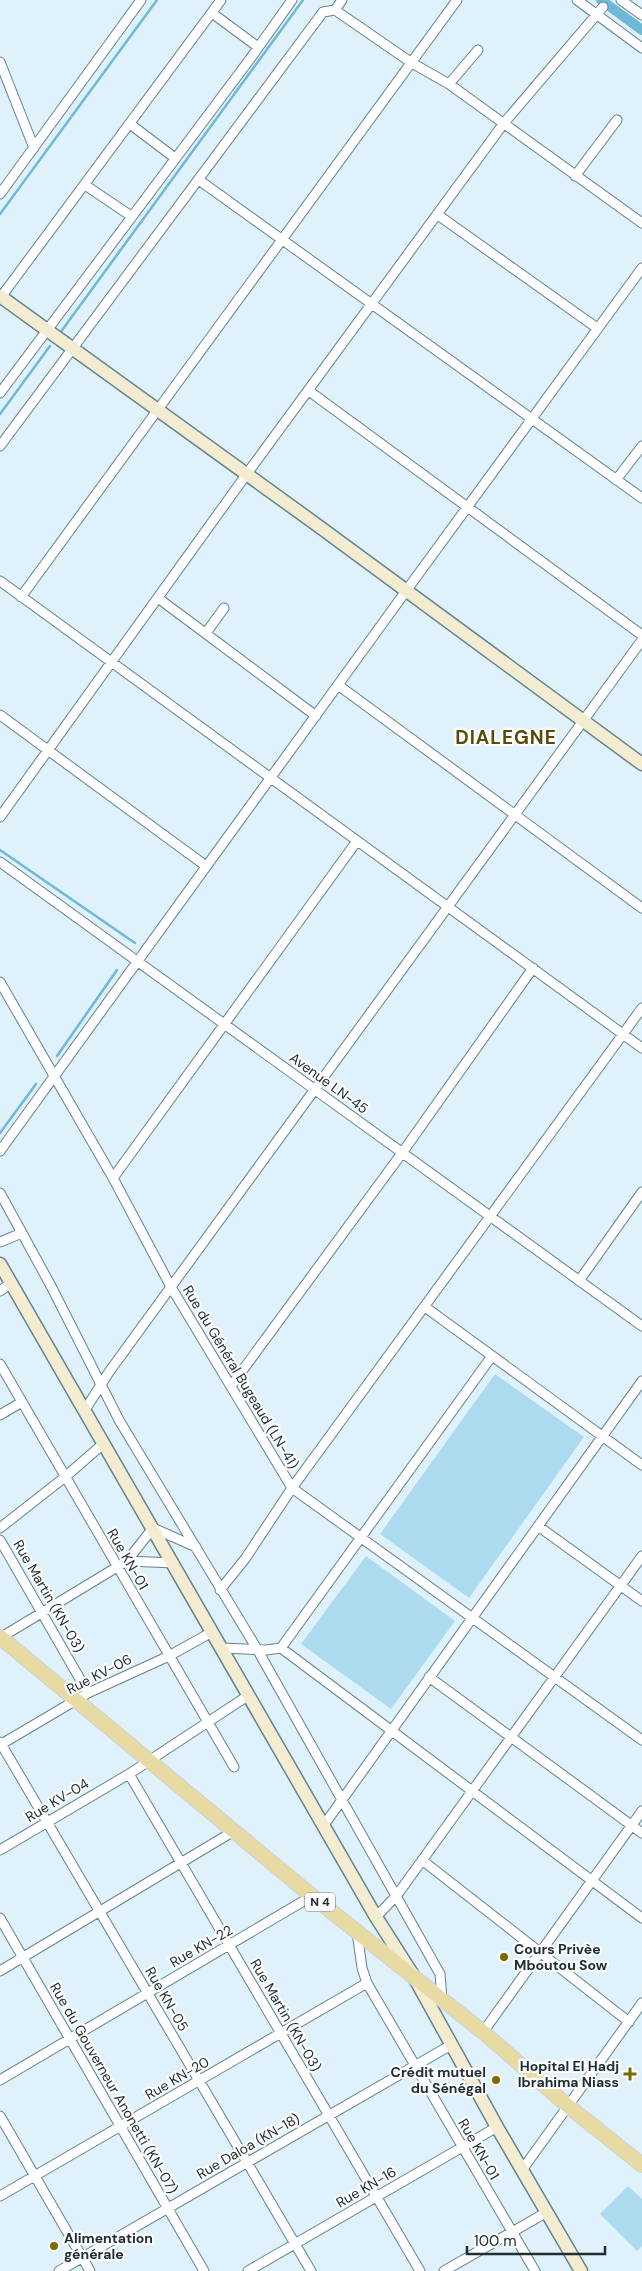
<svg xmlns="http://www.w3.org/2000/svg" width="642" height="2271" font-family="'DM Sans',sans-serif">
<rect width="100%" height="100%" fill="#dff2fb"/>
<path fill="#acdbf0" d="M495,1374L584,1437L469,1598L380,1534Z
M366,1556L455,1621L391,1709L301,1644Z
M628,2186L642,2199V2246L637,2251L600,2214Z"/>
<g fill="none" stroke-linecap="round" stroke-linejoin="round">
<path stroke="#6eb8d8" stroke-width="2.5" d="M0,214L157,0
M60,333L303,0
M0,414L50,346
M0,850L135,943
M57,1056L117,970
M0,1133L36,1084"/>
<path stroke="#6eb8d8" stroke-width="10" d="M601,0L642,30"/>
<g stroke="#65828f" stroke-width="11">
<path id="street" d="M577,0L642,48
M621,0L642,15
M335,10L342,0
M212,13L258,47
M0,62L34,148
M449,84L478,50
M130,124L175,158
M575,176L617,120
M199,180L642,498
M85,185L131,216
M0,194L141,0
M438,215L597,328
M1,297L221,0
M309,391L642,635
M0,393L250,59L292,0
M0,446L323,12L335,10L412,63L449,84L642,223
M616,480L642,446
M0,581L642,1048
M21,597L457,0
M158,598L316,716
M206,633L224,608
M338,685L642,908
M0,715L206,866
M0,817L246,475L504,123L603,7
M0,862L642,1326
M0,982L113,1178L171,1287L292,1488L642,1740
M0,1151L406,591L642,268
M113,1178L357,841
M0,1193L22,1233
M0,1242L22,1233L51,1286L119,1420L257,1649L440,1974L442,1999
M579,1281L642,1192
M0,1291L11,1283
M425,1307L642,1465
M0,1364L234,1767
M231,1386L402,1153L533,968
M85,1410L109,1372L642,640
M0,1415L22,1402
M538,1526L642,1601
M0,1528L65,1477L103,1444
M0,1540L88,1693
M127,1561L174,1563
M220,1590L245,1559L292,1488L642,1008
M0,1638L127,1561L153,1528L196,1547
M222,1648L266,1650L281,1648L492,1356
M281,1648L642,1918
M429,1677L642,1833
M0,1742L311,2271
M0,1745L88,1693L169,1656L212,1632
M129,1774L420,2271
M324,1825L642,1381
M0,1850L129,1774L249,1695
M422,1860L629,2022
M376,1917L397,1895L642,1556
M0,1918L204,2271
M357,1932L362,1968L367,1983L535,2271
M0,1971L234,1831
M483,2032L642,1811
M0,2080L312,1896
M0,2116L90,2271
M522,2170L642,2003
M0,2196L367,1983
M59,2271L451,2045
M248,2271L497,2127
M444,2271L547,2212"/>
</g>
<g stroke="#65828f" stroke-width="15">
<path id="secondary" d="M0,296L317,525L642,764
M0,1264L376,1917L413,1975L497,2127L581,2271"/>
</g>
<g stroke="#ced1d2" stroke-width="16">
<path id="primary" d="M0,1637L312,1896L483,2032L568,2106L642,2165"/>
</g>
<use href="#street" stroke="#fff" stroke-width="9"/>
<use href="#secondary" stroke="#f3ecd1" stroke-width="12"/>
<use href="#primary" stroke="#e7daa3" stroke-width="14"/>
</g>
<g fill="#7c6900" stroke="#fcfcfc" stroke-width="2">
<circle cx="504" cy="1957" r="5"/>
<path d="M627.5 2066.5h5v5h5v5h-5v5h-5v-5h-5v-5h5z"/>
<circle cx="496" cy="2080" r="5"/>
<circle cx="54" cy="2246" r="5"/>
</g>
<g text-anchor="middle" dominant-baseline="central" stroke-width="4.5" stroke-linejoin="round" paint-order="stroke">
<rect fill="#fcfcfc" stroke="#636c6f" stroke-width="1" x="305" y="1892.5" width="30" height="19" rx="4"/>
<g font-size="12" font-weight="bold" fill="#212e33">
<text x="320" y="1902">N 4</text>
</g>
<g font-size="14" fill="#212e33" stroke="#fcfcfc">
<text transform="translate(329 1083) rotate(36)">Avenue LN-45</text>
<text transform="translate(241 1377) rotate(59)">Rue du Général Bugeaud (LN-41)</text>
<text transform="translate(128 1559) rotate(60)">Rue KN-01</text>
<text transform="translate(49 1596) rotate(60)">Rue Martin (KN-03)</text>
<text transform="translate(99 1674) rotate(-27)">Rue KV-06</text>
<text transform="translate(57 1800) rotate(-31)">Rue KV-04</text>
<text transform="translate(201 1946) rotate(-30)">Rue KN-22</text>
<text transform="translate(167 1999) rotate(60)">Rue KN-05</text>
<text transform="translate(286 2015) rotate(60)">Rue Martin (KN-03)</text>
<text transform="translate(177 2078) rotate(-30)">Rue KN-20</text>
<text transform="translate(114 2088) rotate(60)">Rue du Gouverneur Anonetti (KN-07)</text>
<text transform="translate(248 2146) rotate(-30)">Rue Daloa (KN-18)</text>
<text transform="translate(479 2149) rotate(60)">Rue KN-01</text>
<text transform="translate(366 2187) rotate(-30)">Rue KN-16</text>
</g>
<g font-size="14" font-weight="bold" fill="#212e33" stroke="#fcfcfc" text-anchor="start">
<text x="514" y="1949">Cours Privèe<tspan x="514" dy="16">Mboutou Sow</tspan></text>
<text x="619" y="2066" text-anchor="end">Hopital El Hadj<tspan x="619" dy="16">Ibrahima Niass</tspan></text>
<text x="486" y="2072" text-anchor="end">Crédit mutuel<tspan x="486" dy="16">du Sénégal</tspan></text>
<text x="64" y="2238">Alimentation<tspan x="64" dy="16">générale</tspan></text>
</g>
<g font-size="19" font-weight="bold" letter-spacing="1" fill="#584b0a" stroke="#fcfcfc">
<text x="506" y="737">DIALEGNE</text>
</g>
</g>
<path d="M467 2246v8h138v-8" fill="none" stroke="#212e33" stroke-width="2.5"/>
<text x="474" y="2246" font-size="15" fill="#212e33" stroke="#fcfcfc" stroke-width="4" paint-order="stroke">100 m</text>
</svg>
